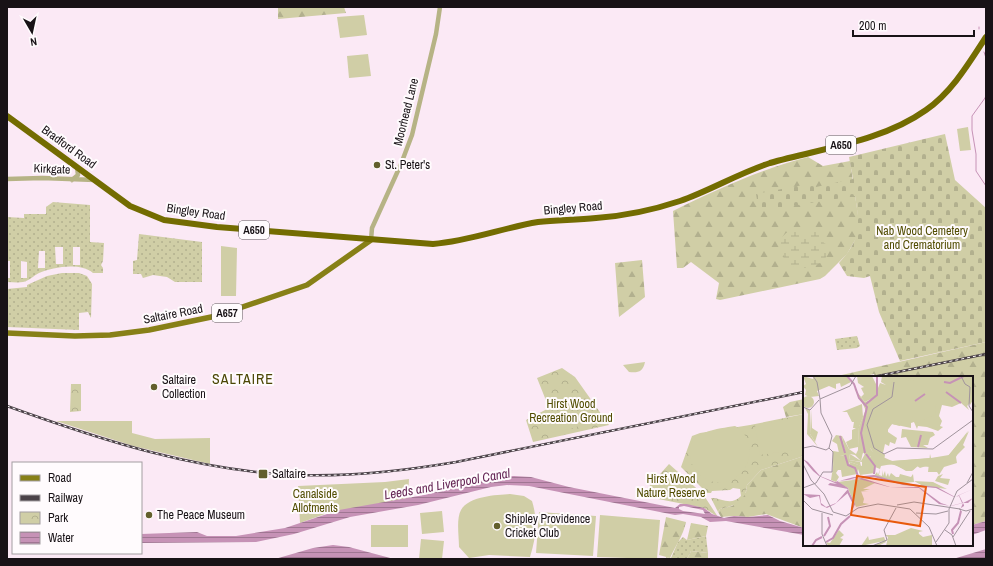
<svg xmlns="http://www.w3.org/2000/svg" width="993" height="566" font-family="'Archivo Narrow',sans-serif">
<defs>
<pattern id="grass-dots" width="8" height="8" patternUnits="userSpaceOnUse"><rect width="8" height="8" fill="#d0cea6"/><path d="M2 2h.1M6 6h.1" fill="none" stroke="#b2b08e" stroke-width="1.8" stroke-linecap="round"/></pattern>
<pattern id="forest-firs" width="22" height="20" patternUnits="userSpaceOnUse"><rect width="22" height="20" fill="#d0cea6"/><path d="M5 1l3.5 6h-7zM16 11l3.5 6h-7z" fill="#b2b08e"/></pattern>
<pattern id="wetland-marsh" width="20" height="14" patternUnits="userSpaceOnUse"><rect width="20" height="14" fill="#d0cea6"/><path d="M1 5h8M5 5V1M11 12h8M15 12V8" fill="none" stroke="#b2b08e"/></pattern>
<pattern id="cemetery-stones" width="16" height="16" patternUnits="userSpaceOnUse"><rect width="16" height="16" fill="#d0cea6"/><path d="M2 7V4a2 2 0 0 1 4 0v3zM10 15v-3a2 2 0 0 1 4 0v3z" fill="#b2b08e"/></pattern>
<pattern id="park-crowns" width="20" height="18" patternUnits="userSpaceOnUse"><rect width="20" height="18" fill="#d0cea6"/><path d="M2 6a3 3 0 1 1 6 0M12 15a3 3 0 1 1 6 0" fill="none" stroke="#b2b08e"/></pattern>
<pattern id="water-rules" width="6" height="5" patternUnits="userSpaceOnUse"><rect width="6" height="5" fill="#c692b6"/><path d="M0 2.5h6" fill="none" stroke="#a07693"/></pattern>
</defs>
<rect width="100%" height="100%" fill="#fbe9f5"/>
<path fill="url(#grass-dots)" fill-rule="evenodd" d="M53,202L90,205V242L104,243L103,261L101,265L103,268V273H93C80,262 53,267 39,273C33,276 29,281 23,282C18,283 12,282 7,282V278H10V261H7V217L24,218V214H46V207ZM63,247V264H56L55,247ZM73,247H80V265H73ZM39,251H45V268H38ZM21,261L27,262V278H21Z
M139,234L202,242V282H175L167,277L153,275L143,278L141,274H133V261L137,260Z
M62,273H79L87,276L92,284L91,318L88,312L79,313V330L7,327V289L27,287V285L47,276Z
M857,336L860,346L857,348L837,350L835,339Z
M706,536L708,553L691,551L687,559H666V557L671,558L678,542L683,537L687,540Z"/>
<path fill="url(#forest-firs)" d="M278,7H344L346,13L278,19Z
M808,157L823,166L850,161L859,222L858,235L847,254L825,276L820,279L720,300L716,299L719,283L691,262L683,268H677L673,211C718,189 759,170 808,157Z
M642,260L645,297L619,317L615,263Z
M986,342V521L972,525V377H875L874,374L861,377H833Z
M804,399V414L786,417L783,407L790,402Z
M804,456V528L766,514L748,517L734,516L721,517L718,512L720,509L732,506L746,492L747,485L761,470Z
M666,517L686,522C683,536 676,545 670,558L659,555Z
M691,523L708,526L706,536L687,540Z
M691,551L708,553V559H687Z"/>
<path fill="url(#wetland-marsh)" d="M794,229L801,230H819L824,243L830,246C828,269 797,274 782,261L784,256C775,243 781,234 794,229Z"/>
<path fill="url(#cemetery-stones)" d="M945,134L955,180L986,208V342L900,361L879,312L870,276L864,278L847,276L839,263C861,239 860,227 855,196L759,211L756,194L814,183L816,187L853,179L849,157Z"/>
<path fill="url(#park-crowns)" d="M562,368L575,377L609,425L533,442L526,420L549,408L537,378Z
M71,384H81V411L70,412Z
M804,414V456L761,470L747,485C746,501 735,506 720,509L718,512L711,498C721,497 730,507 741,496L740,489L733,488L730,490L712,491L711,493H707L681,467L692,436L700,433L750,425Z
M669,464L703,494L718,517L704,508L643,496L645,491Z"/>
<path fill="#d0cea6" d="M364,15L367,35L340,38L337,17Z
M368,54L371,76L349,78L347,56Z
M968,127L971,150L960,151L957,129Z
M221,246L237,248L236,296H221Z
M645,362C643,372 638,373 629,372L623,365Z
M582,401L590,414L584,418L576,405Z
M573,412L577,427L552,433L548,418Z
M804,416V448L760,455L755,425Z
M56,421H132V433L155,439L210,438V464L133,446Z
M735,426C740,428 743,432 746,437C760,463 731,495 704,478C696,473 691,465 690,456C687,431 717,429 735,426Z
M409,479L408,498L325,514L300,523L298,486L385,482Z
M510,494L524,496L532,501C538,520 536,538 530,557L489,555L469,558L459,547C459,536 456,519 461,510C469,496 496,495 510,494Z
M442,511L444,532L422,534L420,513Z
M539,512L596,516L593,556L536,553Z
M600,515L660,520L657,559L597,557Z
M371,525H408V547H371Z
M421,539L444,541L442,559H419Z"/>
<path fill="url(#water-rules)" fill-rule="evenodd" d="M514,476L531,477L569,487L675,508L680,504H687L704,508L712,514L724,518L734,516L748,517L768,515L780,521L804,528V535L726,521L710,522L701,517L683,514L675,515L529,486L507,485L491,487L418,505L350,517L294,534L256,542L141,543V534L197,532L207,536H236L285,528L339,510L424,495L497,477ZM684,506L703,510L705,514L683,511L679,509V507Z
M986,521V530L972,535V525Z
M333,545L349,547L394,559H275L313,548Z
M986,549V559H953Z"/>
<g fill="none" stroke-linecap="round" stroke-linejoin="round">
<path stroke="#c692b6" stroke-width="1" d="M979,29V27
M984,52L986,58
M986,95L985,98L972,116V130L976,154V171L986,186"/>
<path stroke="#b6b385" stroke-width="4.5" d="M7,179L42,178L95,180
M72,180L78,175L77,167
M371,240L372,228L401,164L412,135L436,34L440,7"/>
<path stroke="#878017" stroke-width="5.5" d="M7,333L75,336L110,335L149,330L216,316L307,285L371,240"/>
<path stroke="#736c01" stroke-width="6" d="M7,116L130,206L164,220L217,227L433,244C470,241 502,228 538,222C557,220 576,220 596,218C624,216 653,210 680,201C711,190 739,173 770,163C822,148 881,142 926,110C952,92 969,63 986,37"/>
<g stroke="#4b4248" stroke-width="2.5">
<path id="rail" d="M873,377L986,354
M7,406C101,440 196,471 297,475C351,477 403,471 456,462L804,392"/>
</g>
<use href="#rail" stroke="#fffbfd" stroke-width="1" stroke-dasharray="3" stroke-linecap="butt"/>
</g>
<g fill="#625f2c" stroke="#fffbfd" stroke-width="1.5">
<circle cx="377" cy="165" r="4"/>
<circle cx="154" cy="387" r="4"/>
<rect x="258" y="469" width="10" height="10" rx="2"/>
<circle cx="149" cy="515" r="4"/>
<circle cx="497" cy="526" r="4"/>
</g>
<g text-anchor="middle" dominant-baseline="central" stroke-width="4" stroke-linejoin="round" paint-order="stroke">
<g fill="#fffbfd" stroke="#5d585b" stroke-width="1">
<rect x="826" y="136" width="30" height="18" rx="3"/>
<rect x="239" y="221" width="30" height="18" rx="3"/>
<rect x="212" y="304" width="30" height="18" rx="3"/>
</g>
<g font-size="11" font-weight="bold" fill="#181216">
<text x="841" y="145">A650</text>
<text x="254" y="230">A650</text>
<text x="227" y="313">A657</text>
</g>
<g font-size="12" fill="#181216" stroke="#fffbfd">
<text transform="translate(406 112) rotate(-76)">Moorhead Lane</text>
<text transform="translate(69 147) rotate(36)">Bradford Road</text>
<text transform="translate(52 169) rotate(2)">Kirkgate</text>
<text transform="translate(573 208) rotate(-5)">Bingley Road</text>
<text transform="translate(196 212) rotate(8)">Bingley Road</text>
<text transform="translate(173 314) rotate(-11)">Saltaire Road</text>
</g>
<g font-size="12" fill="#181216" stroke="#fffbfd" text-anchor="start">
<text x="385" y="165">St. Peter's</text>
<text x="162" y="380">Saltaire<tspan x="162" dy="14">Collection</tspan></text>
<text x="272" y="474">Saltaire</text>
<text x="157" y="515">The Peace Museum</text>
<text x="505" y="519">Shipley Providence<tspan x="505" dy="14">Cricket Club</tspan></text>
</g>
<g font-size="12" fill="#524d02" stroke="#fffbfd">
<text x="922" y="231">Nab Wood Cemetery<tspan x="922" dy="14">and Crematorium</tspan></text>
<text x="571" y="404">Hirst Wood<tspan x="571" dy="14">Recreation Ground</tspan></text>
<text x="671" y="479">Hirst Wood<tspan x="671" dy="14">Nature Reserve</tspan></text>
<text x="315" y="494">Canalside<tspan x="315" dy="14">Allotments</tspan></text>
</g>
<g font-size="13" font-style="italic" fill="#652655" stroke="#fffbfd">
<text transform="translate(447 484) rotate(-10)">Leeds and Liverpool Canal</text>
</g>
<g font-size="14" letter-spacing="1" fill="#4b4705" stroke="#fffbfd">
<text x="243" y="379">SALTAIRE</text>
</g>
</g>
<g transform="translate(803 376)">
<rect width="170" height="170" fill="#fbe9f5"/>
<path d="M0,0L10,3V0H43L48,6L38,11L37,7L33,8V13L26,10L14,15L16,20L7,21L2,19L3,14L0,10L3,8ZM54,0H69L75,12L77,7L83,9L78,6L79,0H170V24L164,30L166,34L158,27L149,31L139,29L136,40L139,45L137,50L140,51L135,55L124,51L115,50L114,53L111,46L108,47V52L89,48L85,51V56L94,62L92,68L87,66L86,70L82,68L80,77L82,79L76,81L66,71L62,56L68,23L62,26L58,21L61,18L58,12L61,11L55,7ZM59,28L60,41L56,51L55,71L46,73L43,66L49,63V54L53,52H50L51,46H49L44,36H39ZM8,33L9,52L15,56L12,66L7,58ZM99,53L130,56L132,59L127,62L125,69H120L125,72L108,71L103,61L98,62ZM165,55L153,81L154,87L141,91L136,99L134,96H125L127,78L128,82L146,79ZM33,59L39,60L42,77H36L34,68L29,65ZM47,78L58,85L62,78L71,88L72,97L57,99L55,93L54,98L39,101L38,94H35L33,97L36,101L33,106L28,104L31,84L34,85L38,79L41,80L46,89L47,86L59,90V86L46,84ZM111,105L130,106L144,113L120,110ZM36,154L41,159L37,162L40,163L36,170H25L23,166L27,167Z" fill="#d0cea6"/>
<path d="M51,12L62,26L72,22L75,17V22L66,32L62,48L66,71L71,77L89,85L127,82V91L115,90L109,95H103L93,89L81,88L69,80L64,82L60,76L58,85L52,79L47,78L46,84L57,86L58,90L47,86L44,90L41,80L38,79L37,85H31L30,95V75L42,77L39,60L46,73L53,78L55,74L56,51L63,33ZM2,32L7,34V58L15,71L4,58L5,38ZM140,98L137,102L147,103L145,109L132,105L135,100ZM58,103L72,107L60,113H67L60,115H66L51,116L46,115L45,112L34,106ZM108,152L120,155L116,156L113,170H83L85,161L82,159H92ZM65,160L66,164L81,161L83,166L75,170H70L81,165L58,170Z" fill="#d0cea6"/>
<path d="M46,115H58L61,123L60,127L66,128L53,131Z" fill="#d0cea6"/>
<path d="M149,0H161V4L170,9V24L167,29L166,22L155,17L157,6ZM123,3L132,4L138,8L136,28L132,29L133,38L112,47L109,40L99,45L97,50L89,48L84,55L80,54L72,37L67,38L64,54L72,74L82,79L81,84L90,85L144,81L166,55L160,69L162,71L146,87L136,86L127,94L126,89L117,92L114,90L110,94H105L100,89L103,94L89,88L78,90L77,93L72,91L66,83L70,77L68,72L57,79L55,74L56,51L63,35L59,26L62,28L72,21H88L89,6ZM-1 26a6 6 0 1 1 12 0a6 6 0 1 1-12 0ZM77,93L76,99L79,100V94L80,100L82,95L83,101L85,97L86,101L88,97L93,101H96L97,98L108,101L110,98L111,106L99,107L71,100L74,96L75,99ZM103,157H115L120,161L129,159V169L133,170H85L86,161Z" fill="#d0cea6"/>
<path d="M0,83L5,86L17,100L32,106L51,101L71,99L99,107L134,111L152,121L170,113L156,119L160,127L170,122L165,127H160L161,129V130L158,132V136L157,134L160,127L148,130L136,128L116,112L86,111L56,103L34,105L45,112L46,116L32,128L24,132L18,129L16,120L7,122L0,118L17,119L18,127L23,131L33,127L45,113L25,109L27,107L34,108L16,100L10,95ZM57,101H71L100,109L133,112L151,121L156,120L159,127L147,130L138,127L116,111H87L59,102L44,104Z" fill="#c692b6" fill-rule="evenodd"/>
<path fill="none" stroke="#c692b6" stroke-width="2" d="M44,0L51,8L56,22L64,31L58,57L62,77M141,6L147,7L161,0M143,16L158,27M112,25L122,18M63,28L74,19V0M37,60L42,77M115,71L118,59M63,78L72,90L71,98M42,79L45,89L52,92L55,100M45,116L51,128L49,133M150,158L149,154L155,147L158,135M21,160L27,150L25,141M23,166L30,162L38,148L47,140M9,170L13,164L19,161"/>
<path fill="none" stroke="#a0939c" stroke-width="1" d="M10,0L14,6L17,23M158,0L162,8L167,11L166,30L170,36M91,6L89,21L70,33L64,49L71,72L81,78L94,72L130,73L170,44M17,23L47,10L53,0M0,31L7,34L16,24M0,72L10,70L23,74L26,72L29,60L18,37L17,23M0,88L8,104L21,118L30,136M164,107L170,96M0,112L13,107L20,96H29L30,76L26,72M0,124L9,133L30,139M94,129L111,126L157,133M156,133L163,135L170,133M30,136L43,140L55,132L75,128L107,133L126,151L134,170M19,137V158L24,170M113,137L133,138L145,135M142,154L149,159L153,170M150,161L167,135M133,166L146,147V133L154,115L170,103M69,170L84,164L81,154L93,132"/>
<path fill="#e8590c" fill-opacity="0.15" stroke="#e8590c" stroke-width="2" d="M54,100L123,111L117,150L48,139Z"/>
<rect width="170" height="170" fill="none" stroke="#181216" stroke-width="2"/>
</g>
<rect width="993" height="566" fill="none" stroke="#181216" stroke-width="16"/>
<rect x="12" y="462" width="130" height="92" fill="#fffbfd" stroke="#a39ea1"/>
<rect x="20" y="475" width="20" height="6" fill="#878017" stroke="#a39ea1"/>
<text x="48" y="482" font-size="12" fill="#181216">Road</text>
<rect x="20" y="495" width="20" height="6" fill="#4b4248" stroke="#a39ea1"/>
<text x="48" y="502" font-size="12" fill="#181216">Railway</text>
<rect x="20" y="512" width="20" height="12" fill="url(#park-crowns)" stroke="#a39ea1"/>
<text x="48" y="522" font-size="12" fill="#181216">Park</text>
<rect x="20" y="532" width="20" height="12" fill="url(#water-rules)" stroke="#a39ea1"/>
<text x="48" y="542" font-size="12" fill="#181216">Water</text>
<g transform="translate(32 32) rotate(171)" stroke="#fffbfd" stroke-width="3" paint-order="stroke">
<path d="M0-3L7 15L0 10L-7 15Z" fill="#181216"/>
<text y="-6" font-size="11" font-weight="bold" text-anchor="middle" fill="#181216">N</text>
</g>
<path d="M853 30v6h121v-6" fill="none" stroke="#181216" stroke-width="2"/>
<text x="859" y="30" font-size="12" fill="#181216" stroke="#fffbfd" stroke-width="3" paint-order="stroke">200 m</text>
</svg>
